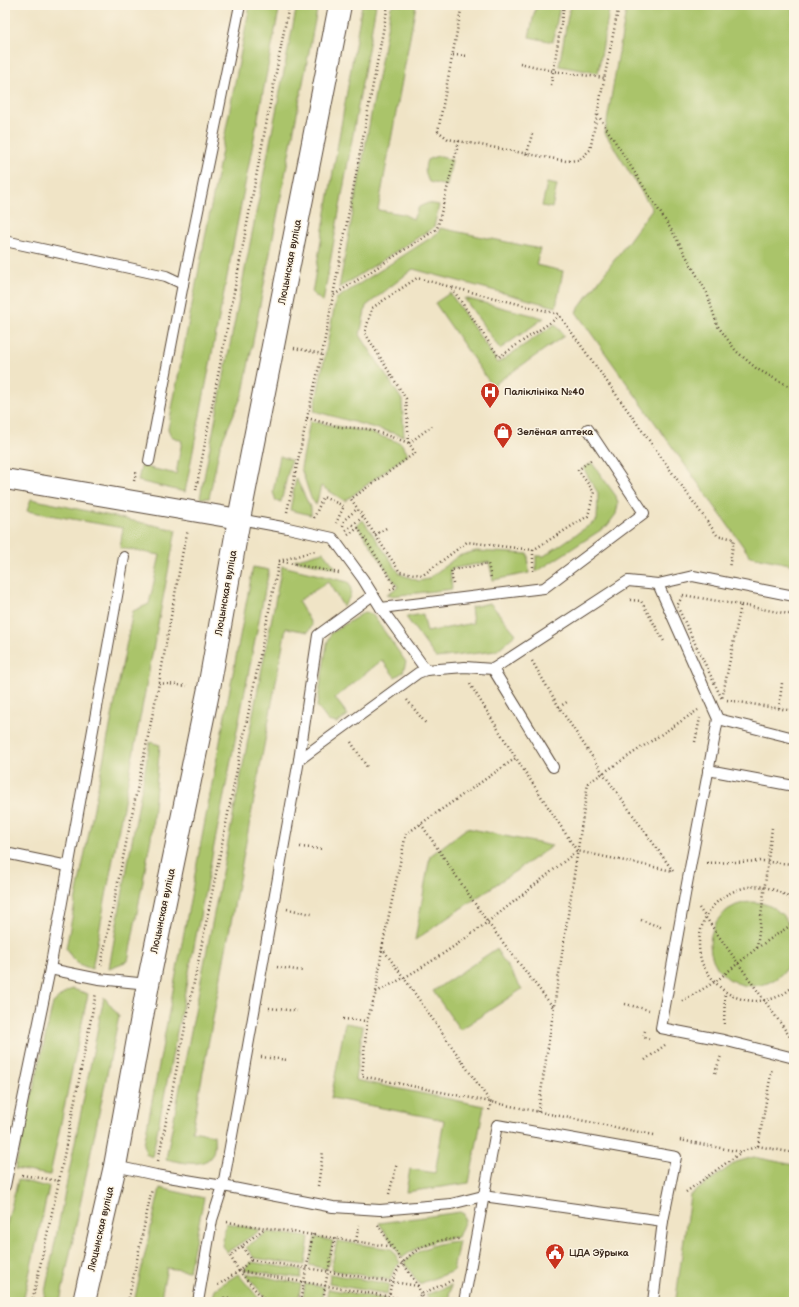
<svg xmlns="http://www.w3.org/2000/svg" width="799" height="1307" viewBox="0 0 799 1307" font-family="'Balsamiq Sans',sans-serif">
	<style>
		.green { fill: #aac46a; stroke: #727744 }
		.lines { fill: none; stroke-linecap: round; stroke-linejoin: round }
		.service-casing { stroke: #564637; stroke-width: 12 }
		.minor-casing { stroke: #564637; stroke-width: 22 }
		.secondary-casing { stroke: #564637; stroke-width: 24 }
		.path { stroke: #564637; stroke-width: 2.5; stroke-dasharray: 1 3; stroke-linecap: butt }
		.service { stroke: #fff; stroke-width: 10 }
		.minor { stroke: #fff; stroke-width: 20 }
		.secondary { stroke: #fff; stroke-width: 22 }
		.labels { text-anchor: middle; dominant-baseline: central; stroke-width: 3; stroke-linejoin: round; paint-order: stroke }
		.street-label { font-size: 10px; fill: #3b2a1e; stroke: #fcf5e5 }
		.poi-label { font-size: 10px; font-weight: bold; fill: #3b2a1e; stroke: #fcf5e5; text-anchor: start }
	</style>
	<rect width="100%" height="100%" fill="#fcf5e5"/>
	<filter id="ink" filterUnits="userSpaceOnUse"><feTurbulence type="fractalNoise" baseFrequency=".025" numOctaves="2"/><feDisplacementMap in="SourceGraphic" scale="8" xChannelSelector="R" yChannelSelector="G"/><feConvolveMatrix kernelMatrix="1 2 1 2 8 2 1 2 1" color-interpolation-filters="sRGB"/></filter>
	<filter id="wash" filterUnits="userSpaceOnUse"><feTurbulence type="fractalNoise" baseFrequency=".012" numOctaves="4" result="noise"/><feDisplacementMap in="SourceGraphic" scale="16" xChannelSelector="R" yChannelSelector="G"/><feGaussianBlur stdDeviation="0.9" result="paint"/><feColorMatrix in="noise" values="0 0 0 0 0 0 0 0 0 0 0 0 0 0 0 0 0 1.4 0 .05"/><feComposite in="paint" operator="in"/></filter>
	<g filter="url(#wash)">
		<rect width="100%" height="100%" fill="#f0e4c6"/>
		<g class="green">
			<path d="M250,5H280L185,492L138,481L141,466L176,474L182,441L171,436L168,429Z"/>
			<path d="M297,5H318L243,393L220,446L209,498H200Z"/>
			<path d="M362,5H376L323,302L312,293Z"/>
			<path d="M393,5H416L378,210L403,214L413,219L419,207L428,203L439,205L434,227L339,288L391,7Z"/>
			<path d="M536,5H560L553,42L529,37Z"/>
			<path d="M570,5H610L598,73L559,66Z"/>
			<path d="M627,5H794V565L750,556L576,312L652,209L605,133Z"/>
			<path d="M437,156L452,160L447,186L429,182C425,174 424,168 427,160Z"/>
			<path d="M547,183L557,185L552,208L542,206Z"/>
			<path d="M440,228L540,249L536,265L563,271L556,307L413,269L366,306L360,335L402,400L404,436L314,411L336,299L438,233Z"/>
			<path d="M450,293L498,363L555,324L564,336L492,386L435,303Z"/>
			<path d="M464,298L544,318L500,349Z"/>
			<path d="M310,421L368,432L401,443L408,454L345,501L321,486L316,505L311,498L301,468Z"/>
			<path d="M280,456L291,460L281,502L276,501L273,492Z"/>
			<path d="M592,463L616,496L618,504L616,514L607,526L536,572V556H544L597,520L598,493L583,468Z"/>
			<path d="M296,478L311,509V515L290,510Z"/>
			<path d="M31,499L176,530L92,969C76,964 74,962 66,948L133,611L149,604L160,555L120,548L123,528L27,511Z"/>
			<path d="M363,520L400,574L419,581L428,579L458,556L476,551L528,554L529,573L493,580L489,562L450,569L452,589L391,596L386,595L398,587L357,525Z"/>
			<path d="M323,552L336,568L294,560Z"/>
			<path d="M282,566L348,582C354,590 350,599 343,606L328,582L298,601L312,625L308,632L286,628L192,1131L214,1135C214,1139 215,1143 214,1148C212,1171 180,1162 166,1159Z"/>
			<path d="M253,567L269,570L152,1157L146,1154L144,1144Z"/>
			<path d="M490,603L516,634L496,651L436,658L406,617L423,614L427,632L473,623L471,607Z"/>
			<path d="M365,612L372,614L406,662L403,672L395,677L382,660L335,698L348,715L337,723L328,721L317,706L327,644L331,633Z"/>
			<path d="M150,742L160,745L151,838L128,961L109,968Z"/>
			<path d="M467,828L552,846L415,940L430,856Z"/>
			<circle cx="752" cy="944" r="42"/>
			<path d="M496,949L522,989L460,1030L433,991Z"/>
			<path d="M73,989L88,994L50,1175L15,1169L53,1003L67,991Z"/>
			<path d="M104,997L119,1016L60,1302H43Z"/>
			<path d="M345,1023L363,1026L355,1080L484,1106L469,1183L406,1192L410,1169L435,1173L444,1120L331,1098Z"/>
			<path d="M754,1157L794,1165V1302H678L676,1298L690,1195L736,1162Z"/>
			<path d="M18,1180L49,1187L23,1302H5V1231Z"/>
			<path d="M160,1188L204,1198L189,1271L167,1268L160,1302H134Z"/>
			<path d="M460,1212L464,1214L465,1220L458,1237C437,1239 419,1245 402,1258L379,1223Z"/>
			<path d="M226,1223L261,1230L227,1252L222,1246Z"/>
			<path d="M268,1232L309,1237L305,1265L254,1258L246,1247Z"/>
			<path d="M315,1237L333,1241L327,1269L309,1265Z"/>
			<path d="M337,1241L392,1249L400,1263L394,1269L390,1280L331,1270Z"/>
			<path d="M459,1241L453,1271L419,1284L404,1262C419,1248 439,1242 459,1241Z"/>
			<path d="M251,1262L302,1270L301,1278L244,1270Z"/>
			<path d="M245,1273L301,1284L298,1302H269Z"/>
			<path d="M238,1274L262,1302L223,1296L221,1302H212L215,1289Z"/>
			<path d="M330,1274L389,1284L387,1294L329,1284Z"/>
			<path d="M305,1284L324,1287L321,1302H302Z"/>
			<path d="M451,1285L448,1302H431L426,1295Z"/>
			<path d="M328,1289L386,1299L387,1302H326Z"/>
		</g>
	</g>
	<g filter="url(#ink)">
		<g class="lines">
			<g class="service-casing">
				<g id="service">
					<path d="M5,241L166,276L183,284L240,5"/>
					<path d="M149,461L183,284"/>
					<path d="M239,519L288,528L333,538L363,579L381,608L426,670"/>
					<path d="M658,584L718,719L686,889L661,1028L723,1040L794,1058"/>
					<path d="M381,608L544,588L644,513L588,429"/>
					<path d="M493,669L553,767"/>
					<path d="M718,719L794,738"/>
					<path d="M299,760L318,635L373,595"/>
					<path d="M708,770L794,786"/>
					<path d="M5,853L68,866"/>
					<path d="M50,969L99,979L148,984"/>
					<path d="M115,1166L156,1175L223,1186L333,1207L380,1210L451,1204L483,1196L663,1221"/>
					<path d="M5,1186L50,969L124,557"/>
					<path d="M198,1302L212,1220L223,1186L299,760L418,673L426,670L465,667L493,669L628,581L658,584L693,576L794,596"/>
					<path d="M464,1302L497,1125L676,1157L663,1221L653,1302"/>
				</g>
			</g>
			<g class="minor-casing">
				<path id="minor" d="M5,479L239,519"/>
			</g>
			<g class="secondary-casing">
				<path id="secondary" d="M84,1302L115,1166L148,984L209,688L239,519L340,5"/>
			</g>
			<g class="path">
				<path d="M462,5L438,131L448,139L566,161L579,160L590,150L619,5"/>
				<path d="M453,55L468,56"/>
				<path d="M520,63L553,71L605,78"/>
				<path d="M551,85L564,5"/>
				<path d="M598,115L672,231L707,293L717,325L736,351L757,369L794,389"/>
				<path d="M527,154L532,134"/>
				<path d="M451,287L417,278L372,308L365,333L406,399L409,443L415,453L351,499L400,572L423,575L467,542L533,550L588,516L594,492L578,470L591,460"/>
				<path d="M334,295L437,229L459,141"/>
				<path d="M560,316L499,357L451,287L558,314L560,316L717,535L734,539L729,568"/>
				<path d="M294,348L322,354"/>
				<path d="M307,418L340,427L368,429L409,443"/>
				<path d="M409,443L432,426"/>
				<path d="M134,481L137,470"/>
				<path d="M196,490L289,5"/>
				<path d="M287,512L307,418L322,354L388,5"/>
				<path d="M314,518L323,497L344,506L336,523"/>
				<path d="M343,526L344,520L357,509"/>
				<path d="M346,530L363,517"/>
				<path d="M348,535L358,528L396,587L390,590"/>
				<path d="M375,535L388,527"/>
				<path d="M533,550V574"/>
				<path d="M279,561L339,573"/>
				<path d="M279,561L315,551"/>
				<path d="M453,584L451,570L488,564L491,578"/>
				<path d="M683,595L741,605L722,699L677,606Z"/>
				<path d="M630,600L641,601L665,643"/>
				<path d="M741,605L794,615"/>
				<path d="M532,661L559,707L603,773L673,871"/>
				<path d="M159,683L187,686"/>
				<path d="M470,684L516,758"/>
				<path d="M407,700L427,725"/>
				<path d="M727,700L794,711"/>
				<path d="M559,707L567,702"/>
				<path d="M779,708L782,683"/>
				<path d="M351,742L367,767"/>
				<path d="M695,742L700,718"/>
				<path d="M421,824L488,923L553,1007"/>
				<path d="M300,847L323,849"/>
				<path d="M707,863L763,861L768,862L794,864"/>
				<path d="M794,901C776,888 759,882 737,890C714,898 700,919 699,943C699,951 700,960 704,967C709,975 718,987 726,992C741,1002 762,1004 779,996C784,994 789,990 794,986"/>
				<path d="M699,908L793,1041"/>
				<path d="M287,909L312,914"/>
				<path d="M641,920L663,928"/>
				<path d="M382,948L404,978L491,1103L489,1111"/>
				<path d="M757,948L772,828"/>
				<path d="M101,965L159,683L183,550L188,530"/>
				<path d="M277,967L303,971"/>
				<path d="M376,992C450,957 513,902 577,851"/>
				<path d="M682,1001L715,982L757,948L794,923"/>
				<path d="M625,1004L649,1010"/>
				<path d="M269,1008L297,1011"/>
				<path d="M343,1019L367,1021"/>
				<path d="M724,1024L725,992"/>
				<path d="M645,1031L643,1037L649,1039"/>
				<path d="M261,1057L288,1060"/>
				<path d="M645,1060L665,1045"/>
				<path d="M715,1073L721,1056"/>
				<path d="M538,1112L588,783L698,710"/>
				<path d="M654,1135L362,1076L367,1021L376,992L382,948L406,834L516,758L577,851L673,871"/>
				<path d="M680,1140L741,1152L758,1146L794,1153"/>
				<path d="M758,1146L772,1068"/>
				<path d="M158,1161L279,561"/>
				<path d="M22,1175L59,1181"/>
				<path d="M318,1186L323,1151"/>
				<path d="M686,1192L740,1153"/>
				<path d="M389,1194L397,1163"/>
				<path d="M227,1222L393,1247"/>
				<path d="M378,1225L418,1286L421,1294L427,1302"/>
				<path d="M356,1241L359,1225"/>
				<path d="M242,1246L230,1256L239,1271L415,1301"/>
				<path d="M251,1260L306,1268L418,1286"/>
				<path d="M239,1271L266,1302"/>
				<path d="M218,1285L239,1271L251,1260L242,1246L265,1228"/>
				<path d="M32,1302L59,1181L96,993"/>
				<path d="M128,1302L152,1189"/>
				<path d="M223,1302L224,1298L245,1302"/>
				<path d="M300,1302L313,1234"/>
				<path d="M323,1302L325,1286L335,1238"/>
				<path d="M389,1302C389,1263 422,1237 460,1239"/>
				<path d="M414,1302L421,1294L453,1280"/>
			</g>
			<use href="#service" class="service"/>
			<use href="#minor" class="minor"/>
			<use href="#secondary" class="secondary"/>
		</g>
	</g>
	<defs>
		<g id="hospital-pin" transform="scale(1)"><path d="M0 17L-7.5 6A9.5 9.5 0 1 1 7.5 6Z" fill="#c8321e" stroke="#fcf5e5"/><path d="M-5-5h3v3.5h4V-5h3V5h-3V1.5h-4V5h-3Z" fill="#fff"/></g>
		<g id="shop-pin" transform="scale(1)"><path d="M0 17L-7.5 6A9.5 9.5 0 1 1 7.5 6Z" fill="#c8321e" stroke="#fcf5e5"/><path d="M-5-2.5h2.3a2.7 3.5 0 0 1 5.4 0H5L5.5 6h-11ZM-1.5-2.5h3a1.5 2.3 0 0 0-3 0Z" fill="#fff"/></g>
		<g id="civic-pin" transform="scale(1)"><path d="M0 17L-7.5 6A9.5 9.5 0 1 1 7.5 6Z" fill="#c8321e" stroke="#fcf5e5"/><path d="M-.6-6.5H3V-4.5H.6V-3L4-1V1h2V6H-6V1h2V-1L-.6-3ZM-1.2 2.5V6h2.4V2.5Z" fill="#fff"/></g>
	</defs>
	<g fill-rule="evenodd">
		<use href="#hospital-pin" x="490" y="392"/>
		<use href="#shop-pin" x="503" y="432"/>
		<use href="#civic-pin" x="555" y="1253"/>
	</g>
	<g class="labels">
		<g class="street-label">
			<text transform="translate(290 262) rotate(-79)">Люцынская вуліца</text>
			<text transform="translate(226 593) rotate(-80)">Люцынская вуліца</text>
			<text transform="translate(163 911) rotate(-78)">Люцынская вуліца</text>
			<text transform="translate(101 1229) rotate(-77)">Люцынская вуліца</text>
		</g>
		<g class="poi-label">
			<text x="504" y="392">Паліклініка №40</text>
			<text x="517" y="432">Зелёная аптека</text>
			<text x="569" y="1253">ЦДА Эўрыка</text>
		</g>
	</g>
	<rect width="799" height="1307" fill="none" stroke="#fcf5e5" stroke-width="20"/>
</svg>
